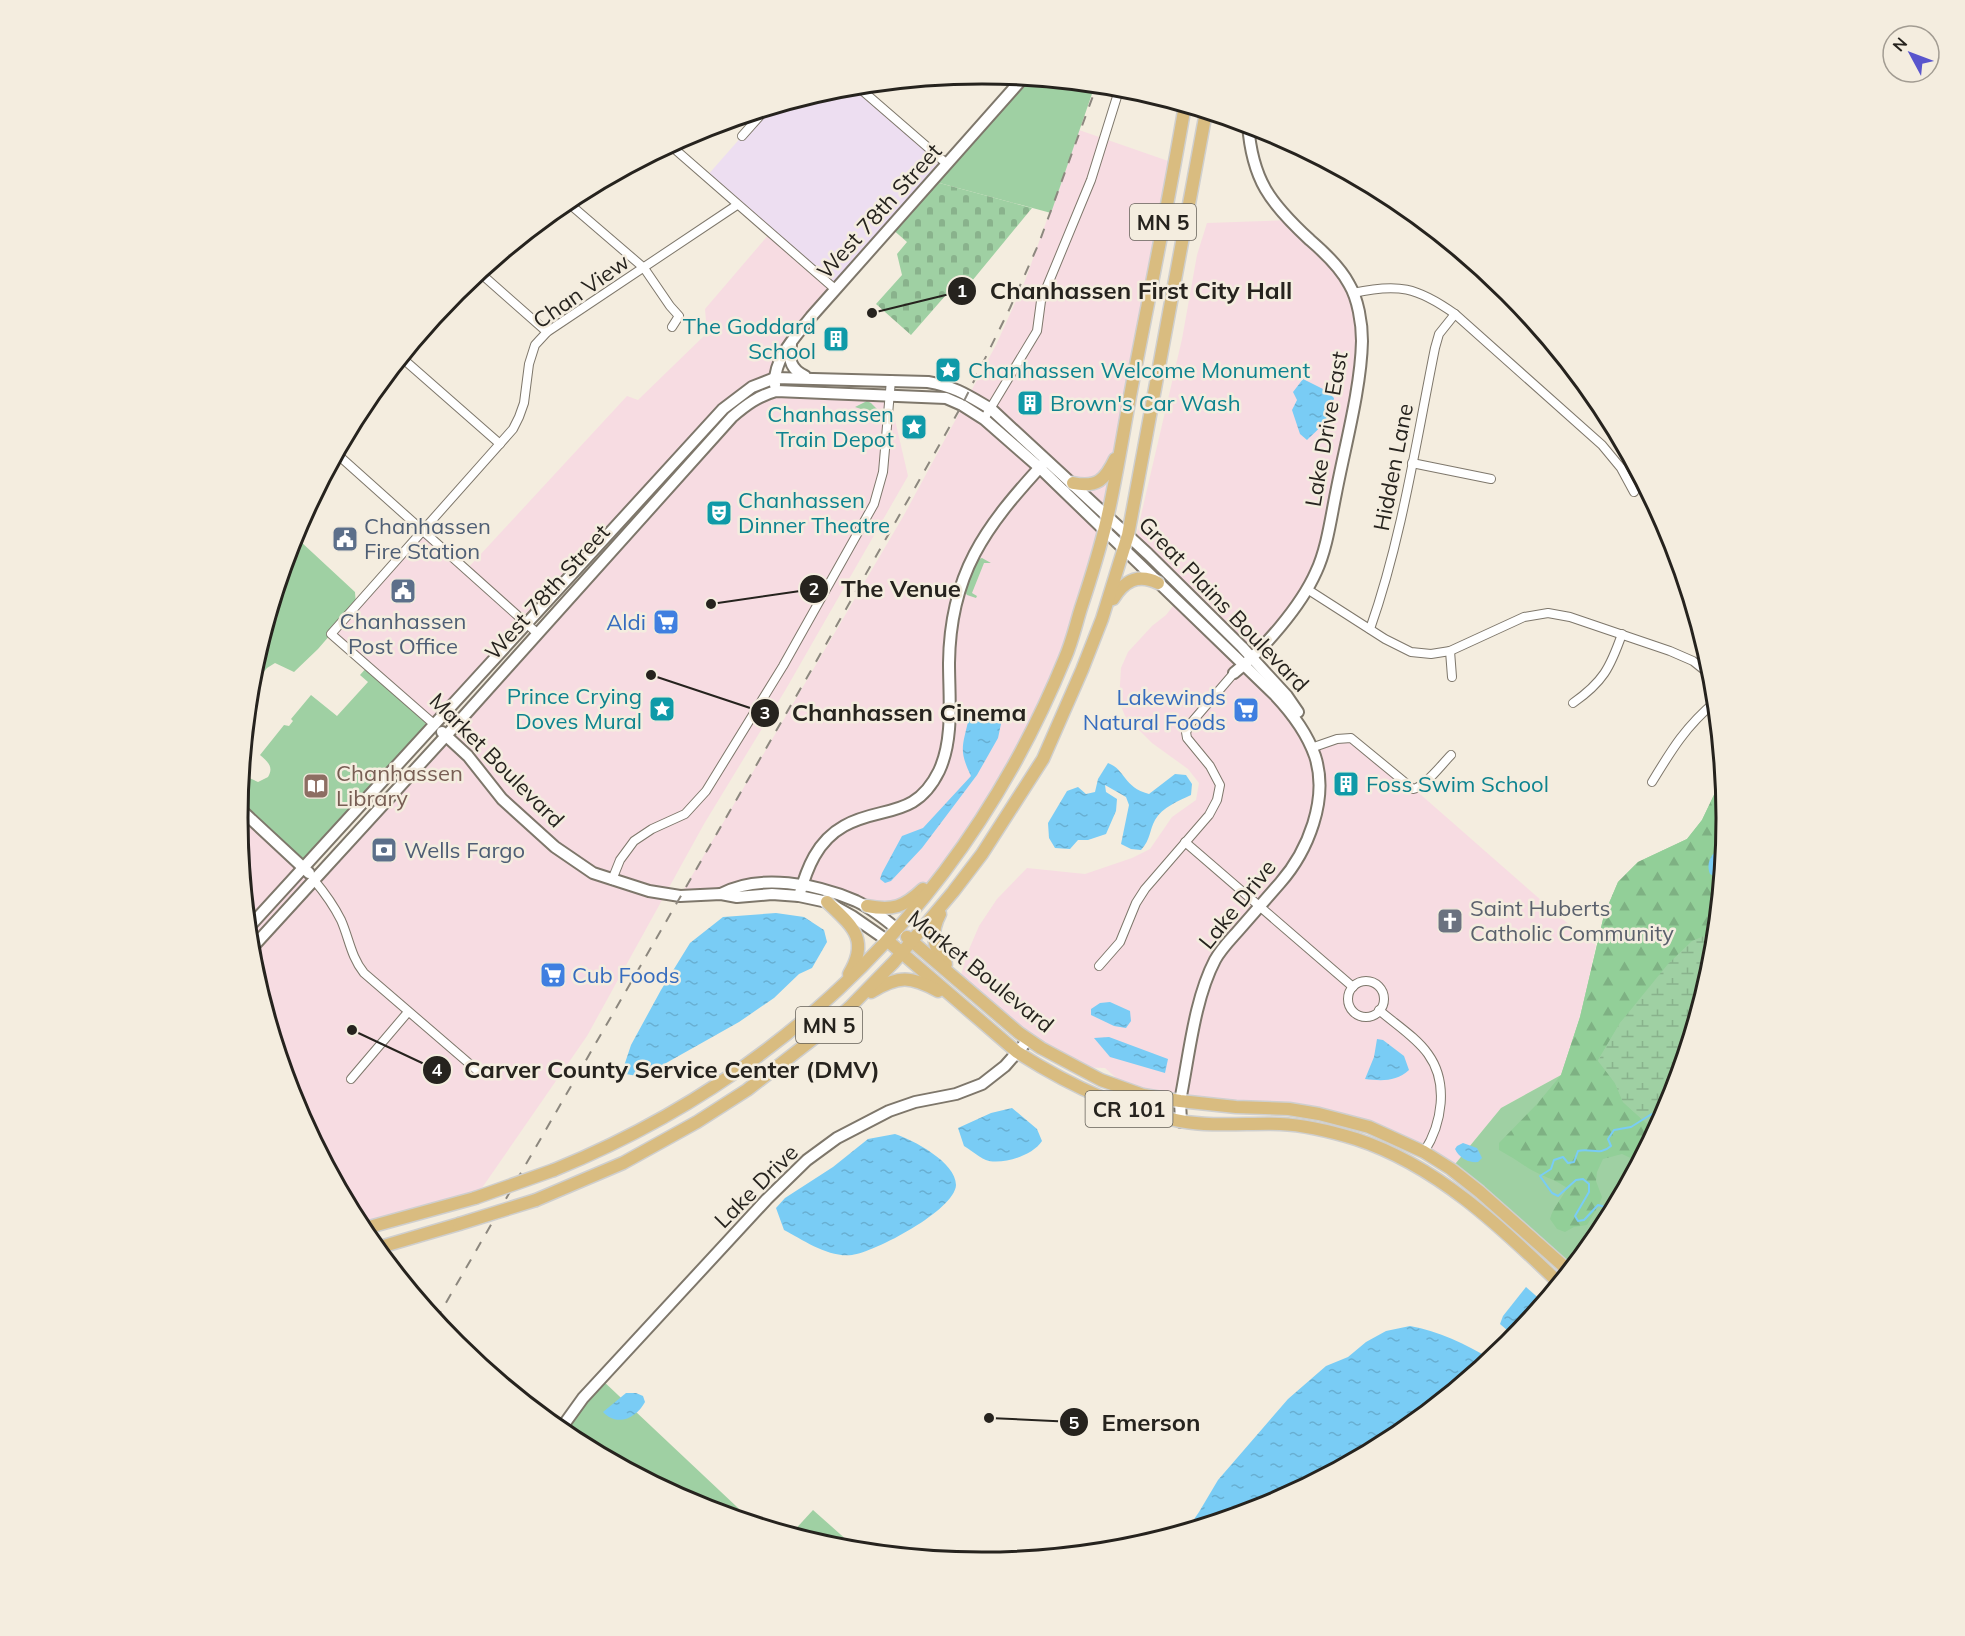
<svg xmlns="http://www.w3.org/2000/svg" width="1965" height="1636" viewBox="0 0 1965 1636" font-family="Mulish,sans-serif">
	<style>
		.commercial { fill: #f7dce2 }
		.education { fill: #eddef1 }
		.green { fill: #9fd0a3 }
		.forest { fill: url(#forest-firs) }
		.wetland { fill: url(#wetland-marsh) }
		.cemetery { fill: url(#cemetery-stones) }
		.water { fill: url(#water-ripples) }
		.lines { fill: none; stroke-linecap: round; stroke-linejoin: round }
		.stream { stroke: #79ccf5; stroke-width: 2 }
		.street-casing { stroke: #7e776b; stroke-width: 10 }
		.secondary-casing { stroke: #7e776b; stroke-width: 14 }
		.primary-casing { stroke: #cfcfce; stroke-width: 15 }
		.street { stroke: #fff; stroke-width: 8 }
		.secondary { stroke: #fff; stroke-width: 10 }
		.primary { stroke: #d9bc80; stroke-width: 12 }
		.rail { stroke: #8c877e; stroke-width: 2; stroke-dasharray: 10 10; stroke-linecap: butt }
		.primary-bridge-casing { stroke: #cfcfce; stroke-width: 15; stroke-linecap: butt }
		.primary-bridge { stroke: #d9bc80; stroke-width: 12 }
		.labels { text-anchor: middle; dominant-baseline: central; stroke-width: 5; stroke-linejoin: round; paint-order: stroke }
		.shield { fill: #f4eddf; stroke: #646058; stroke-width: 1.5 }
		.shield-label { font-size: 21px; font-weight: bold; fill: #26231e }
		.street-label { font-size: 22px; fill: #26231e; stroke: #f4eddf }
		.culture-label { font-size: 22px; fill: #0d838f; stroke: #f4eddf; text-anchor: start }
		.service-label { font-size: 22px; fill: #4e5e75; stroke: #f4eddf; text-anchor: start }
		.shop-label { font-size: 22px; fill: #366cbe; stroke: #f4eddf; text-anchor: end }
		.education-label { font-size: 22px; fill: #785e54; stroke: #f4eddf; text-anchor: start }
		.worship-label { font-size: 22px; fill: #5b616d; stroke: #f4eddf; text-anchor: start }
		.rim { fill: none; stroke: #26231e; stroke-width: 3 }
		.leader { fill: none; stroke: #26231e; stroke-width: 2 }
		.callout-dot { fill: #26231e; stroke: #f4eddf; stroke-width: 2 }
		.mark-label { font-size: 18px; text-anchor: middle; font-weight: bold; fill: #fff }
		.callout-label { font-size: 24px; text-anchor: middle; font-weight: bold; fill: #26231e; stroke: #f4eddf; stroke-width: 5; stroke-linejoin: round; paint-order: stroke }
	</style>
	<defs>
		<pattern id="forest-firs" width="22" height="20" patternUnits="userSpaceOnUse" patternTransform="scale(1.5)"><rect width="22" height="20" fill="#92cf98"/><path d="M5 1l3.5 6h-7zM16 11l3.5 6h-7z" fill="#7eb183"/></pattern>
		<pattern id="wetland-marsh" width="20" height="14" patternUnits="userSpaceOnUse" patternTransform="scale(1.5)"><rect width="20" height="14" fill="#9fd0a3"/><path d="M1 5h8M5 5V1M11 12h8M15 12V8" fill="none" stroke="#89b28c"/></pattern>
		<pattern id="cemetery-stones" width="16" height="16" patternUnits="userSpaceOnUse" patternTransform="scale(1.5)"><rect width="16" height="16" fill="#9fd0a3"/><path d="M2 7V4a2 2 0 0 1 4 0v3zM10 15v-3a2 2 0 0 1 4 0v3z" fill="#89b28c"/></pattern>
		<pattern id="water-ripples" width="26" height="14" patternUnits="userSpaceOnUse" patternTransform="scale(1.5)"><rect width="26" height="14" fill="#79ccf5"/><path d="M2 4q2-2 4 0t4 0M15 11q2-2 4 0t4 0" fill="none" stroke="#68afd2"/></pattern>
	</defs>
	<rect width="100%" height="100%" fill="#f4eddf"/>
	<g class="commercial">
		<path d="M1079,130L1174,163L1104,530L1052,686L961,847L916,895L867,906L780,883L680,896L904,515L996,345L1025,281Z"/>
		<path d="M1290,220L1350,285L1361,336L1330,518L1303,596L1251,657L1135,541L1182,339L1197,255L1207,223Z"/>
		<path d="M770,233L835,289L780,359L776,373L743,393L435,725L331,634L423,530L467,569L627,396L638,400L707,333L705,309Z"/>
		<path d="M776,391L889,394L908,476L786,689L704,824L587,1036L475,1198L362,1229L295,1103L252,963L238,818L239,808L314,879L749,403Z"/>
		<path d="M1177,601L1284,704L1311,748L1337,739L1354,741L1412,787L1566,922L1596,945L1583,1007L1561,1075L1501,1108L1451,1169L1363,1125L1131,1091L1105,1068L1074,1067L959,982L967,954L979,926L997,899L1027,868L1085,874L1132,858L1150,849L1172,817L1196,800L1199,783L1188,769L1152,743L1125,716L1119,701L1121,668L1128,652L1152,626L1166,615Z"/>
	</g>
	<path class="education" d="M856,86L947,164L835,289L706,177L765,110L838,88Z"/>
	<g class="green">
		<path d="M1022,77L1095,85L1051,213L932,181Z"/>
		<path d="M867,401L871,403L878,410V423L869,414H865L861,409L855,407Z"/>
		<path d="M300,541L355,592L356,605L318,649L294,672L275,663L267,668L251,687L252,672L290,550Z"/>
		<path d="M982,558L991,563H984L972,593L977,596L976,598L967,595L965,592L978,559Z"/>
		<path d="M368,666L435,725L304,868L239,808L242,780L245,776L258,782L268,777C274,767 268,762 260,755L284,725L289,726L293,721L291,719L311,695L337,716L368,682L360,675Z"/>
		<path d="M1723,776L1727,818L1713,964L1670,1103L1601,1232L1569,1271L1451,1169L1501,1108L1561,1075L1580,1017L1604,915L1618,882L1638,862L1687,839L1702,820Z"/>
		<path d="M601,1379L754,1523L697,1506L569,1437L560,1430Z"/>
		<path d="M813,1510L858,1550L837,1548L791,1534Z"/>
	</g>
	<path class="forest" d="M1723,776L1727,818L1716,931L1692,942L1620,1023L1598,1060L1615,1083L1623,1102L1655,1131L1639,1162L1622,1154L1603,1159L1597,1172L1596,1181L1602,1197L1599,1205L1587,1225L1574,1227L1565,1232L1557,1229L1550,1219C1553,1207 1561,1200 1567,1188C1555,1179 1541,1176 1528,1168C1519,1162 1510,1156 1499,1150V1143L1537,1104L1561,1075L1580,1017L1604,915L1618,882L1638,862L1687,839L1702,820Z"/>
	<path class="wetland" d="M1716,931L1713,964L1670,1103L1655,1131L1623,1102L1615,1083L1598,1061L1620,1023L1668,964L1692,941Z"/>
	<path class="cemetery" d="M932,181L1032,208L967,287L959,280L911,335L876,304L902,275L897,254L907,242L891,228Z"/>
	<g class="water">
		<path d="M1303,379L1327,391L1334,398C1329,420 1323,425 1307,440L1300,434L1292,410L1297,400L1293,392Z"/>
		<path d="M981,711L994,715L1001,724L998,738L977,775L922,848L891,881L885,883L880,879L882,873L902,836L923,828L971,776C958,749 963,746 969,717Z"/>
		<path d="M1108,763C1126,770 1123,787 1149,794L1175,774L1186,775L1192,784L1191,795C1179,801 1162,807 1155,820C1149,831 1151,839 1141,850L1131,849L1121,844L1129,805L1126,797L1105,785L1106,792L1117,799L1116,811L1106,834L1088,840H1078L1070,849L1055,848L1049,838L1048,823L1067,791L1078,787L1086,794L1095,792L1098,779Z"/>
		<path d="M1724,847L1721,877L1717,878L1710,874C1705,862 1713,850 1724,847Z"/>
		<path d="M776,913L804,917L824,930L827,942L812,968L799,974L774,998L739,1022L659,1067L637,1076L626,1074L624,1066L631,1045L661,990L690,943L723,917Z"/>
		<path d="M1110,1002L1130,1011L1131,1021L1126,1028L1114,1026L1091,1015V1009L1100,1003Z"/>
		<path d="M1109,1037L1168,1059L1165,1073L1110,1057L1094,1038Z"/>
		<path d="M1377,1039L1383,1040L1404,1056L1409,1070C1396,1082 1381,1081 1365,1079L1374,1057Z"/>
		<path d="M1012,1108L1037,1129L1042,1141C1033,1155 1006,1164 989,1161C981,1159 971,1150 964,1146L958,1128L991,1113Z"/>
		<path d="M895,1134C913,1140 956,1162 956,1185C955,1210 875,1252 852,1255C829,1258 803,1240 784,1230L776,1208L785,1198L833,1167L868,1139Z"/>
		<path d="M1463,1143L1477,1148L1482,1158L1478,1162C1469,1163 1459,1158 1455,1149L1457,1146Z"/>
		<path d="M1526,1287L1543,1302L1515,1337L1500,1324L1503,1316Z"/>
		<path d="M1410,1326C1439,1331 1465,1344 1491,1359L1396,1437L1267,1506L1186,1531L1199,1512L1218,1480L1288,1399L1326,1366L1348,1357L1366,1342L1386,1331Z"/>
		<path d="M626,1393H636L643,1396L645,1402C637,1417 618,1428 603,1412Z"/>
	</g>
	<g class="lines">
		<path class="stream" d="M1605,1226L1606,1213L1605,1207L1598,1205L1584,1220L1578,1221L1575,1216L1589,1192V1184L1583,1179L1576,1180L1558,1196L1552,1193L1540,1176L1551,1169L1554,1160L1563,1157L1568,1163L1574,1162L1578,1151C1592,1148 1600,1156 1611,1146L1608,1139L1614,1130L1631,1127L1650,1115L1667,1109"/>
		<g class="street-casing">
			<g id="street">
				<path d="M857,86L947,164"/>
				<path d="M742,136L765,110"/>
				<path d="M670,145L835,289"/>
				<path d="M566,201L644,268L670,306L679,316L672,327"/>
				<path d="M479,272L547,332"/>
				<path d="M1353,293C1398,283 1417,287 1455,314L1602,445L1621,468L1634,492"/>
				<path d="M402,358L500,444"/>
				<path d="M984,419L1037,331L1041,301L1091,180L1120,87"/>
				<path d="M337,454L537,633"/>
				<path d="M1412,463L1491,479"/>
				<path d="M1307,589L1385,639L1411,652L1431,654L1450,651L1524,617L1548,613L1570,617L1670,651L1693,661L1713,677"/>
				<path d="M1370,629C1402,538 1416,442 1435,348L1439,334L1455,314"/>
				<path d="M1450,651L1452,677"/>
				<path d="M1573,703C1603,682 1610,668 1622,634"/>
				<path d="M435,725L331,634L513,429L519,417L524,403L529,364L535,345L547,332L737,205"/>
				<path d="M1311,748L1337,739L1351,738L1413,789C1425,787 1441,765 1451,755"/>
				<path d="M1652,782C1672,749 1686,726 1716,701"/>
				<path d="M1185,842L1353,987"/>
				<path d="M314,880C324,892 334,906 341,920C349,938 351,957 364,973L479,1072"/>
				<path d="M612,880L620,860L634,841L652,829L685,814L706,791L783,666L874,504L883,472L891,380"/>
				<path d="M1099,966L1120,942L1136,903L1145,889L1209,815L1217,800L1220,785L1210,766L1187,738L1186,732L1191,723L1234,673"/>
				<circle cx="1366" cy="999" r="18"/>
				<path d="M1379,1010C1395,1024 1416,1037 1428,1054C1449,1083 1442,1124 1424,1152"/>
				<path d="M351,1079L408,1012"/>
			</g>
		</g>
		<g class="secondary-casing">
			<g id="secondary">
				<path d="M791,345C788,359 791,370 805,376"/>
				<path d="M775,385C773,359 796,336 811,317L1023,78"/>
				<path d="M1234,673C1263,650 1301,606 1316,572C1327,549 1331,517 1336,493C1345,446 1361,388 1362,341C1362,323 1358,299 1349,284C1340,267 1324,252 1310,240C1270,203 1252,180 1248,124"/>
				<path d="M442,732L468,756L502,799L555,847L593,873L649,891L680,896L721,894L737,897L772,894L799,896L827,902L852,916L888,941"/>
				<path d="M239,808L309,873"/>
				<path d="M721,894C759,873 817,884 856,901C871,908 885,919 898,930"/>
				<path d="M799,896C807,868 817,841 844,826C881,805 915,820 939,771C954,739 949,698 949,663C950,574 985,527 1043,464"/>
				<path d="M249,927L723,409L752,387L775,378L928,382C956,387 967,395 991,409L1148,554L1242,647L1287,696L1298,712"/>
				<path d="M251,949L454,727L732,417C746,405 758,396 776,391L946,398L962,405L984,419L1040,468L1275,695C1292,713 1307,733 1315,756C1329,799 1308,851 1280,883C1266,899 1252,915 1238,931C1230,940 1221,949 1215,960C1194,1000 1189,1057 1180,1101L1181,1122"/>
				<path d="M560,1430L583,1398L767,1199L807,1160L837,1138L889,1111L915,1102L956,1094L982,1084L1005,1066L1028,1040"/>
			</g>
		</g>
		<g class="primary-casing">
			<g id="primary">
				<path d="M1073,483C1097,488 1105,480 1115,459"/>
				<path d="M1113,599C1124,581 1138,573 1158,583"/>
				<path d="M827,902C852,926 870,939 849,974"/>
				<path d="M867,906C893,911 904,907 923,889"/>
				<path d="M940,914C930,933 933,947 946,964"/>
				<path d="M907,937L1019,1033L1041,1048L1101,1080L1143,1095L1180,1101L1236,1107L1289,1109L1319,1114L1369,1127L1424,1152L1451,1169L1480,1192L1569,1271"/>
				<path d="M888,941L1017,1052C1067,1084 1122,1111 1180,1121C1213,1127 1247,1123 1280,1124C1305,1125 1333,1132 1356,1139C1436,1165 1500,1226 1559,1283"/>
				<path d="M871,992C899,975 911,976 938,991"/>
				<path d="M554,1170C791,1073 968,895 1065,658C1072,642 1076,624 1081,608C1091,578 1100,549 1107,519C1118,470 1125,420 1135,370C1152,282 1170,194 1185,105"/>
				<path d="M536,1200L623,1163L697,1122L747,1090L822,1032L851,1006L894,962L953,892L982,854L1043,759L1082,670L1102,619L1128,535L1206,112"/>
				<path d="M362,1229L475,1198"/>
				<path d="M377,1248L459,1224"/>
			</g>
		</g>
		<use href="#street" class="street"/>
		<use href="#secondary" class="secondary"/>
		<use href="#primary" class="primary"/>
		<path class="rail" d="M436,1320L813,667L962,405L1010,308L1039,243L1097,85"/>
		<g class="primary-bridge-casing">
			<g id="primary-bridge">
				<path d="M475,1198L554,1170"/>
				<path d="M459,1224L536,1200"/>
			</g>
		</g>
		<use href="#primary-bridge" class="primary-bridge"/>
	</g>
	<defs>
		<g id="building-square" transform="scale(1.35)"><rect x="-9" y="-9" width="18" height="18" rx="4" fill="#0f9aa8" stroke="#f4eddf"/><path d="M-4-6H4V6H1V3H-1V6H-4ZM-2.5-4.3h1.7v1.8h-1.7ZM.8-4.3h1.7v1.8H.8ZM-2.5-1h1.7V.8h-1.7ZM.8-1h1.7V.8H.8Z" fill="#fff"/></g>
		<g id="sight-square" transform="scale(1.35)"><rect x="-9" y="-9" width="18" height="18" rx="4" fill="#0f9aa8" stroke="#f4eddf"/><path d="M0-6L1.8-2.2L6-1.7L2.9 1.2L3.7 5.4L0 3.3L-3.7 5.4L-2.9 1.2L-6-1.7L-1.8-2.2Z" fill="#fff"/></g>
		<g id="theatre-square" transform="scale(1.35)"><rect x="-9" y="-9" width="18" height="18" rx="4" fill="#0f9aa8" stroke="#f4eddf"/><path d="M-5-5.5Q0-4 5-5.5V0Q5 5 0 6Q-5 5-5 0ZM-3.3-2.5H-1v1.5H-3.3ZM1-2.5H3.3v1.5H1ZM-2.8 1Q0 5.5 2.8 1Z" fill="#fff"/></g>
		<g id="civic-square" transform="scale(1.35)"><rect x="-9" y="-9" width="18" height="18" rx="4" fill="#5c6f8a" stroke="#f4eddf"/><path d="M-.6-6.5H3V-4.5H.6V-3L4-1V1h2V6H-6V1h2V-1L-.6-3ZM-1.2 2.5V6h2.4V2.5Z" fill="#fff"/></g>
		<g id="supermarket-square" transform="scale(1.35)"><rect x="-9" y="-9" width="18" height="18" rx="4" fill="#3f7fe0" stroke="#f4eddf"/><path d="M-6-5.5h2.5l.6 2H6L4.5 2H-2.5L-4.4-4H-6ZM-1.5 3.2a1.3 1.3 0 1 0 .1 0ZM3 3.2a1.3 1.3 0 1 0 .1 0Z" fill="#fff"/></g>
		<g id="library-square" transform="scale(1.35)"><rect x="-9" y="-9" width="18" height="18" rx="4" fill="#8d6e63" stroke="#f4eddf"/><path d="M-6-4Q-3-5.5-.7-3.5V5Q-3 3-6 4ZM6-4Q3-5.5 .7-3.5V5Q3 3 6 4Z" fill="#fff"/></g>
		<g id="bank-square" transform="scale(1.35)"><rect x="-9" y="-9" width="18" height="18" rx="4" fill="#5c6f8a" stroke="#f4eddf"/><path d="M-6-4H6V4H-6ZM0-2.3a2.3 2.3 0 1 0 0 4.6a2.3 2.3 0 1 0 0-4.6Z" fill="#fff"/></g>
		<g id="church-square" transform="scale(1.35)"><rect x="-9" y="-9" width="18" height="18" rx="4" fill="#6b7280" stroke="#f4eddf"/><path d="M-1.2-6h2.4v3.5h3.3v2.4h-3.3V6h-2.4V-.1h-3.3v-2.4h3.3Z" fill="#fff"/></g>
	</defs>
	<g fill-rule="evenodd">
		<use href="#building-square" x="836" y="339"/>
		<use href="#sight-square" x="948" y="370"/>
		<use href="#building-square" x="1030" y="403"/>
		<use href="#sight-square" x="914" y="427"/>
		<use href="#theatre-square" x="719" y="513"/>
		<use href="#civic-square" x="345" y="539"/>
		<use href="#civic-square" x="403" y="591"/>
		<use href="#supermarket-square" x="666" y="622"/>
		<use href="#sight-square" x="662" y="709"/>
		<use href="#supermarket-square" x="1246" y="710"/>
		<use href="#building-square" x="1346" y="784"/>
		<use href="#library-square" x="316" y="786"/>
		<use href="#bank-square" x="384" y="850"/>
		<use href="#church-square" x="1450" y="921"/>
		<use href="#supermarket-square" x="553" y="975"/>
	</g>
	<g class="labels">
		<g class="shield">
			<rect x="1130" y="204" width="66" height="36" rx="4.5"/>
			<rect x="796" y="1007" width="66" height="36" rx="4.5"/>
			<rect x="1085.5" y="1091" width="87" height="36" rx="4.5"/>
		</g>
		<g class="shield-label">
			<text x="1163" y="222">MN 5</text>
			<text x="829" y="1025">MN 5</text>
			<text x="1129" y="1109">CR 101</text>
		</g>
		<g class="street-label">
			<text transform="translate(879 211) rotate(-48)">West 78th Street</text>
			<text transform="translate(581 291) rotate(-35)">Chan View</text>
			<text transform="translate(1326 429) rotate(-80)">Lake Drive East</text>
			<text transform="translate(1393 467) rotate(-79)">Hidden Lane</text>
			<text transform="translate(547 592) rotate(-48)">West 78th Street</text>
			<text transform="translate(1224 604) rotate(46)">Great Plains Boulevard</text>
			<text transform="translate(497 760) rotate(45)">Market Boulevard</text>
			<text transform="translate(1237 904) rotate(-51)">Lake Drive</text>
			<text transform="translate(981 971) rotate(39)">Market Boulevard</text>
			<text transform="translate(756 1186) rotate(-45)">Lake Drive</text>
		</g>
		<g class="culture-label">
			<text x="816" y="326" text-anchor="end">The Goddard<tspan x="816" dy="25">School</tspan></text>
			<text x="968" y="370">Chanhassen Welcome Monument</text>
			<text x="1050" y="403">Brown's Car Wash</text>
			<text x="894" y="414" text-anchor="end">Chanhassen<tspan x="894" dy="25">Train Depot</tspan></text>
			<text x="738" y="500">Chanhassen<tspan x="738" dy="25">Dinner Theatre</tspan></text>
			<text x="642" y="696" text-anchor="end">Prince Crying<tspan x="642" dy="25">Doves Mural</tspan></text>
			<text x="1366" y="784">Foss Swim School</text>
		</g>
		<g class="service-label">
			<text x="364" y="526">Chanhassen<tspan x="364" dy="25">Fire Station</tspan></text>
			<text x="403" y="621" text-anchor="middle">Chanhassen<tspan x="403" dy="25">Post Office</tspan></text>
			<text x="404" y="850">Wells Fargo</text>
		</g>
		<g class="shop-label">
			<text x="646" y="622">Aldi</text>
			<text x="1226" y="697">Lakewinds<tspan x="1226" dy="25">Natural Foods</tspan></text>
			<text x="572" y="975" text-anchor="start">Cub Foods</text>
		</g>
		<g class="education-label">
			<text x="336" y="773">Chanhassen<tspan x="336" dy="25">Library</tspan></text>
		</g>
		<g class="worship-label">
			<text x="1470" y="908">Saint Huberts<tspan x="1470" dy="25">Catholic Community</tspan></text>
		</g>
	</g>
	<path d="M0 0H1965V1636H0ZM248 818a734 734 0 1 1 1468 0a734 734 0 1 1-1468 0Z" fill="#f4eddf" fill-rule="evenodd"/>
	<path class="rim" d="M248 818a734 734 0 1 1 1468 0a734 734 0 1 1-1468 0Z"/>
	<path class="leader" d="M872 313L962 291M711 604L814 589M651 675L765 713M352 1030L437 1070M989 1418L1074 1422"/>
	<g class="callout-dot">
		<circle cx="872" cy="313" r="6"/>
		<circle cx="711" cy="604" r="6"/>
		<circle cx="651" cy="675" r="6"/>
		<circle cx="352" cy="1030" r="6"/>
		<circle cx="989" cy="1418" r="6"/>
		<circle cx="962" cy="291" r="15"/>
		<circle cx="814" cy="589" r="15"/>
		<circle cx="765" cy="713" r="15"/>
		<circle cx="437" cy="1070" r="15"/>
		<circle cx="1074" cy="1422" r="15"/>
	</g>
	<g class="mark-label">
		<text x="962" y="297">1</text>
		<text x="814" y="595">2</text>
		<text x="765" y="719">3</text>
		<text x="437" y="1076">4</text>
		<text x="1074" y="1429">5</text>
	</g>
	<g class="callout-label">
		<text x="1141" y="299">Chanhassen First City Hall</text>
		<text x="901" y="597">The Venue</text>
		<text x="909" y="721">Chanhassen Cinema</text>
		<text x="672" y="1078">Carver County Service Center (DMV)</text>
		<text x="1151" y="1431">Emerson</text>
	</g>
	<g transform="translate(1911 54) rotate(311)"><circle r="28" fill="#f4eddf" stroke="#a29c92" stroke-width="1.5"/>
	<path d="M0-4.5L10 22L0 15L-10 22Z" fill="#5955cd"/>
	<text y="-9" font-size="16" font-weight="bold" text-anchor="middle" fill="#26231e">N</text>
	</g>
</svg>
